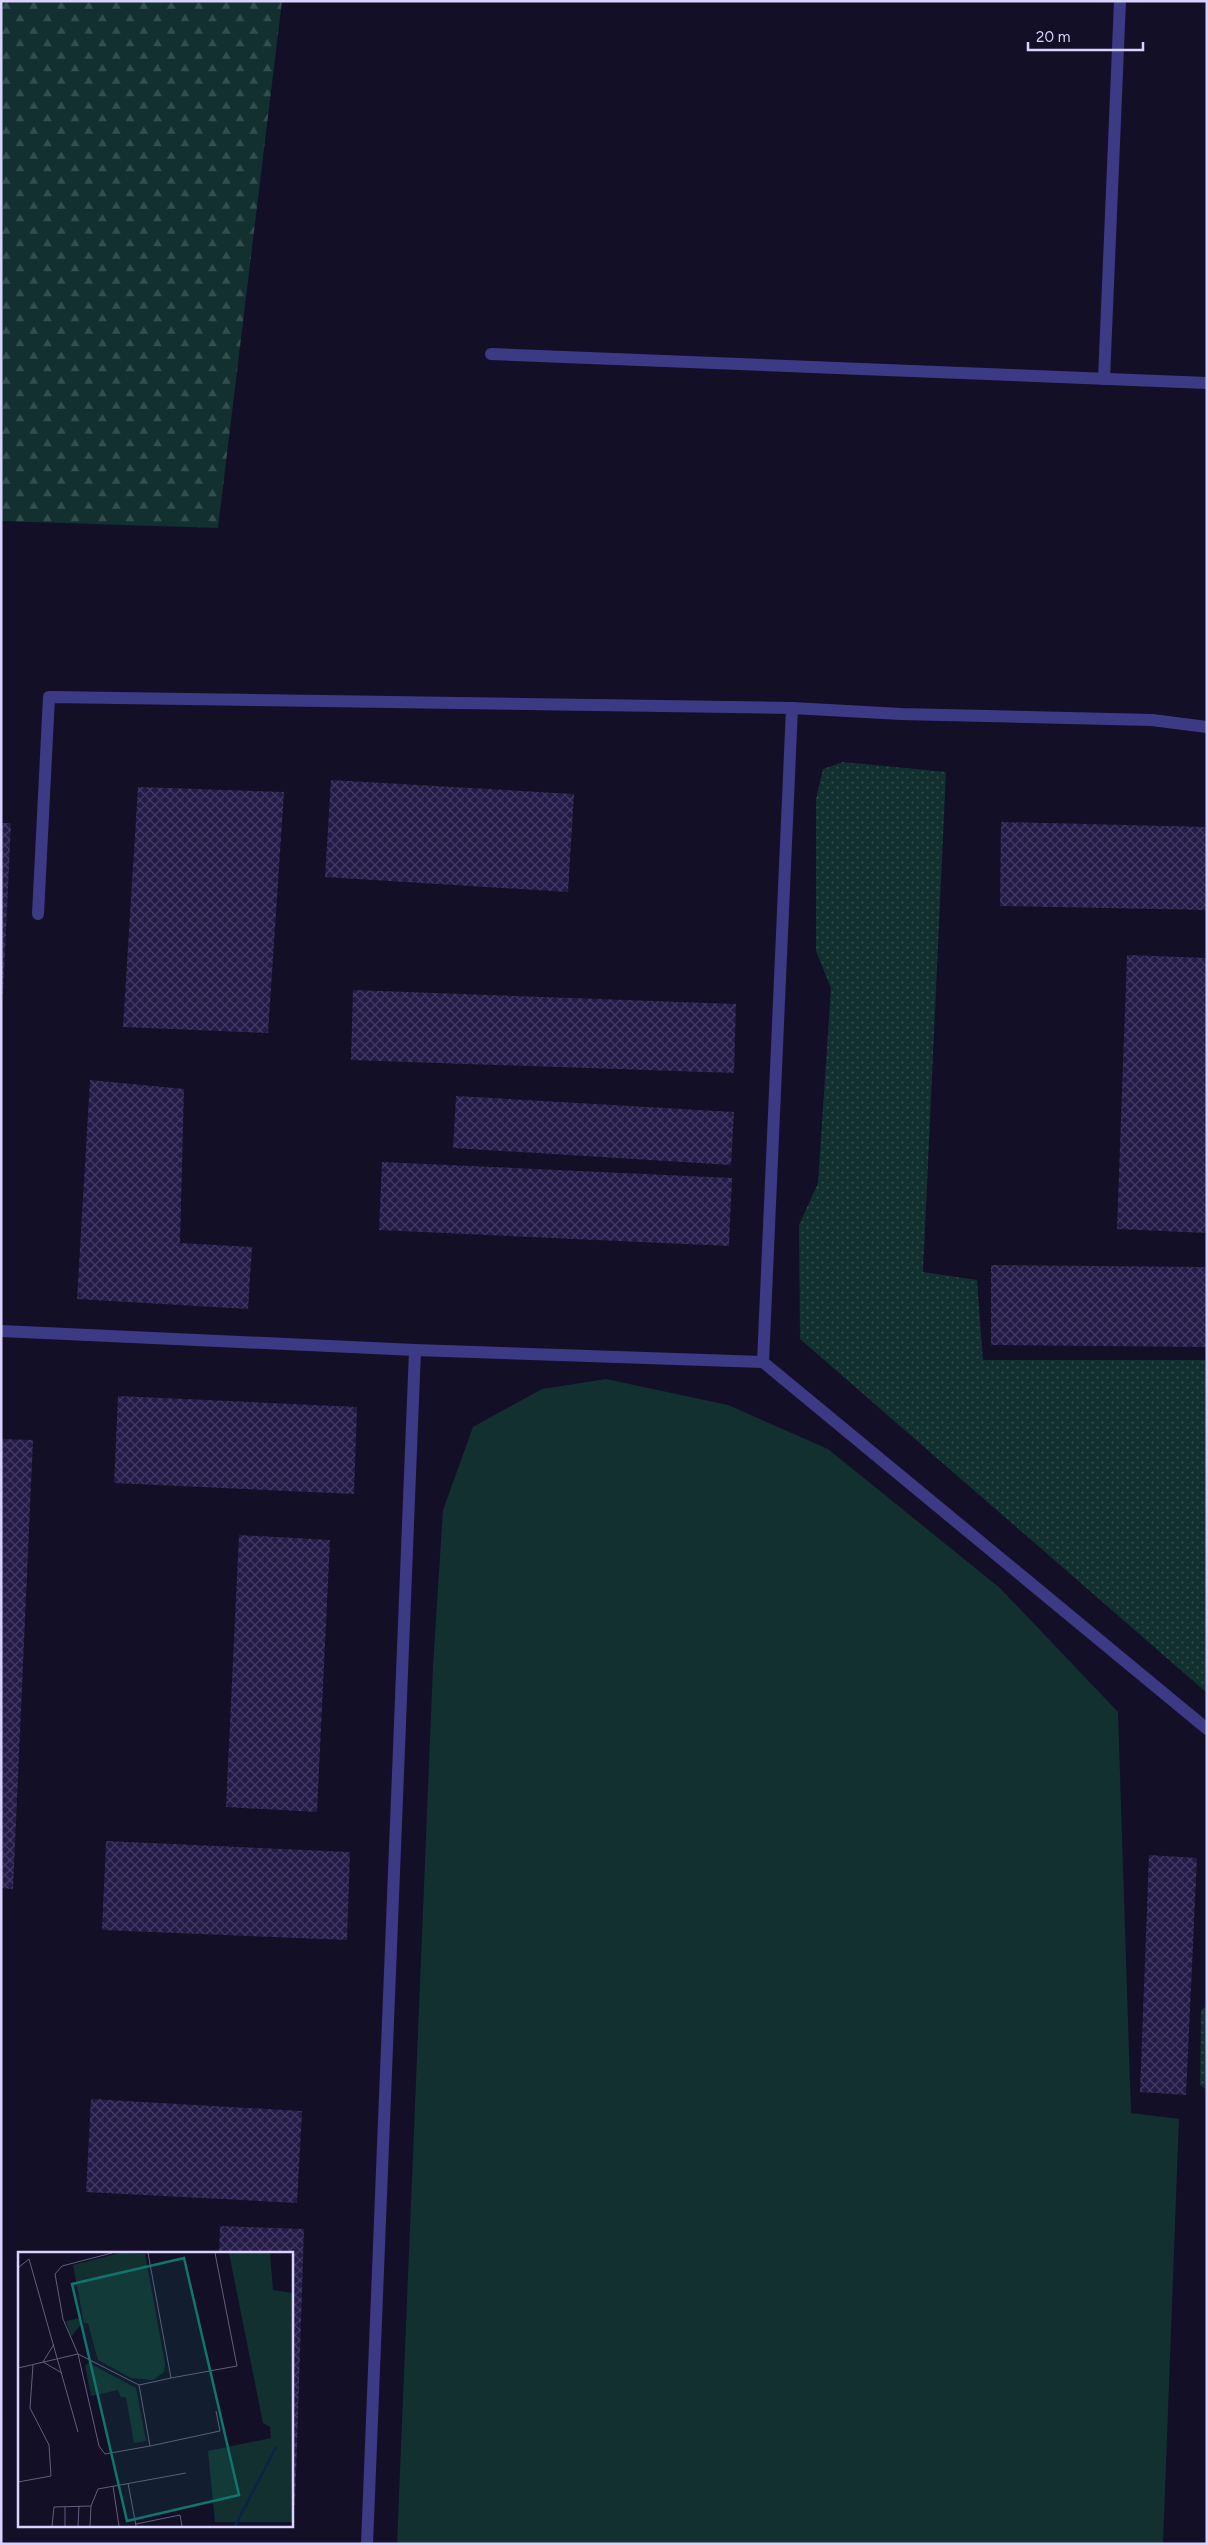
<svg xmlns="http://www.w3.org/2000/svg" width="1208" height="2545" viewBox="0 0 1208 2545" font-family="Figtree,sans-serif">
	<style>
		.grass { fill: url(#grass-dots) }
		.forest { fill: url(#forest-firs) }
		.pitch { fill: #12302f }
		.building { fill: url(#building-cross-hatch) }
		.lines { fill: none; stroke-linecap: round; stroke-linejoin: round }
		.service { stroke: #3d3a85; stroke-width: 12 }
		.inset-river { fill: none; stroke: #0c2248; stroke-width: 2.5 }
		.inset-road { fill: none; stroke: #625e7d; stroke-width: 1 }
		.view { fill: #0f766e; fill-opacity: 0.15; stroke: #0f766e; stroke-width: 2.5 }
		.inset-edge { fill: none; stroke: #d9d4ff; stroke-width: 2.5 }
	</style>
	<defs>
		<pattern id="grass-dots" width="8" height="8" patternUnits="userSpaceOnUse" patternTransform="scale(1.25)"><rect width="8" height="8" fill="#12302f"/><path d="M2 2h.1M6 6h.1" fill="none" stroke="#344d4e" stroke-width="1.8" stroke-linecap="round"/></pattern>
		<pattern id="forest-firs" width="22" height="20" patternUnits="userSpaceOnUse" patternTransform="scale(1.25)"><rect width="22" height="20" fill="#12302f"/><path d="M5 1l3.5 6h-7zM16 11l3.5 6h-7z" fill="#344d4e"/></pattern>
		<pattern id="building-cross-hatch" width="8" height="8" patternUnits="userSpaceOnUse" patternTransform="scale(1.25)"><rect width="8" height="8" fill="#241b47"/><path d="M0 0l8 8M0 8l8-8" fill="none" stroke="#433b63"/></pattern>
	</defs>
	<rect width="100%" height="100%" fill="#130f26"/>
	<g class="grass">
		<path d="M843,762L946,772L923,1272L977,1280L983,1360H1207V1693L800,1339L799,1225L818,1183L831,988L816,951V799L823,769Z"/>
		<path d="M1207,2006V2090L1200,2085L1201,2010Z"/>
	</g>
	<path class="forest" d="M1,1H282L218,528L1,521Z"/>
	<path class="pitch" d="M606,1379L728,1405L828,1449L1000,1588L1118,1712L1131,2113L1179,2119L1163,2544H397L433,1666L443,1510L473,1427L542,1389Z"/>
	<g class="building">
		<path d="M331,780L574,794L568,892L325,877Z"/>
		<path d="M138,787L284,792L268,1033L123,1027Z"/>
		<path d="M1001,822L1207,827V910L1000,906Z"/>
		<path d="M1,823H11L3,993H1Z"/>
		<path d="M1127,955L1207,958V1233L1117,1229Z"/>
		<path d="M353,990L736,1004L734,1073L351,1060Z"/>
		<path d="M90,1080L184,1089L180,1243L252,1247L248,1309L77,1299Z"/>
		<path d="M456,1096L734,1112L731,1165L453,1148Z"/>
		<path d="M382,1162L732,1178L729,1246L379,1230Z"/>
		<path d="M991,1265L1207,1267V1347L991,1345Z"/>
		<path d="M118,1396L357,1407L354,1494L114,1483Z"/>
		<path d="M1,1439L33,1440L13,1889L1,1888Z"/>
		<path d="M239,1535L330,1540L317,1812L226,1807Z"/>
		<path d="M106,1841L350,1852L347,1940L102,1930Z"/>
		<path d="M1149,1855L1197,1858L1186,2095L1140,2092Z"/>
		<path d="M91,2099L302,2111L297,2203L86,2192Z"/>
		<path d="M220,2226L304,2229L295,2505H291V2254H219Z"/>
	</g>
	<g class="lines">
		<g class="service">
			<path d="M491,354L1207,383"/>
			<path d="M1104,379L1120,1"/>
			<path d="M38,914L49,697L792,708"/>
			<path d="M1,1331L415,1350"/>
			<path d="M763,1362L792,708L901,714L1152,720L1207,727"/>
			<path d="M367,2544L415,1350L763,1362L1207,1729"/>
		</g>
	</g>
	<g transform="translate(18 2252)">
		<rect width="275" height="275" fill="#130f26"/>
		<path d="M62,66L63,72L53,85L48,69ZM71,111L118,136L128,189L116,191L108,145H103L100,138L73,144L67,113Z" fill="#12302f"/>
		<path d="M211,1H252L255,38L275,41V270H197L190,199L253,186L252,175L245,171Z" fill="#12302f"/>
		<path d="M102,1L127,2L147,112L146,120L135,128L113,126L80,108L70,71H66L55,13Z" fill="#12302f"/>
		<path class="inset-river" d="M217,274L258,195"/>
		<path class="inset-road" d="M94,1L44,14L37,22L45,67L60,102L81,194L87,202L132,194L121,133M0,16L11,7L60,180M36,92L25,110L44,121M60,102L121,133L153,126L130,1M0,116L60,102M153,126L219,114L197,1M132,194L202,179L198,159M0,230L33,224L31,193L12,156L15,113M110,231L118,274M95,234L101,274M118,272L162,263L164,274M34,274L36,255L73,254M47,274V255M60,274L61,254M72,274L73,254L80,237L168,221"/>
		<path class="view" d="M166,6L221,243L109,269L54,32Z"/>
		<rect width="275" height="275" class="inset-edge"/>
	</g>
	<rect width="1208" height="2545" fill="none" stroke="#d9d4ff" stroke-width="5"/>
	<path d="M1028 42v8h115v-8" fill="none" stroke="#d9d4ff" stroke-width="2.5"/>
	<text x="1036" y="42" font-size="15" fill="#d9d4ff" stroke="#130f26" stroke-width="4" paint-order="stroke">20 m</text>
</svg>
